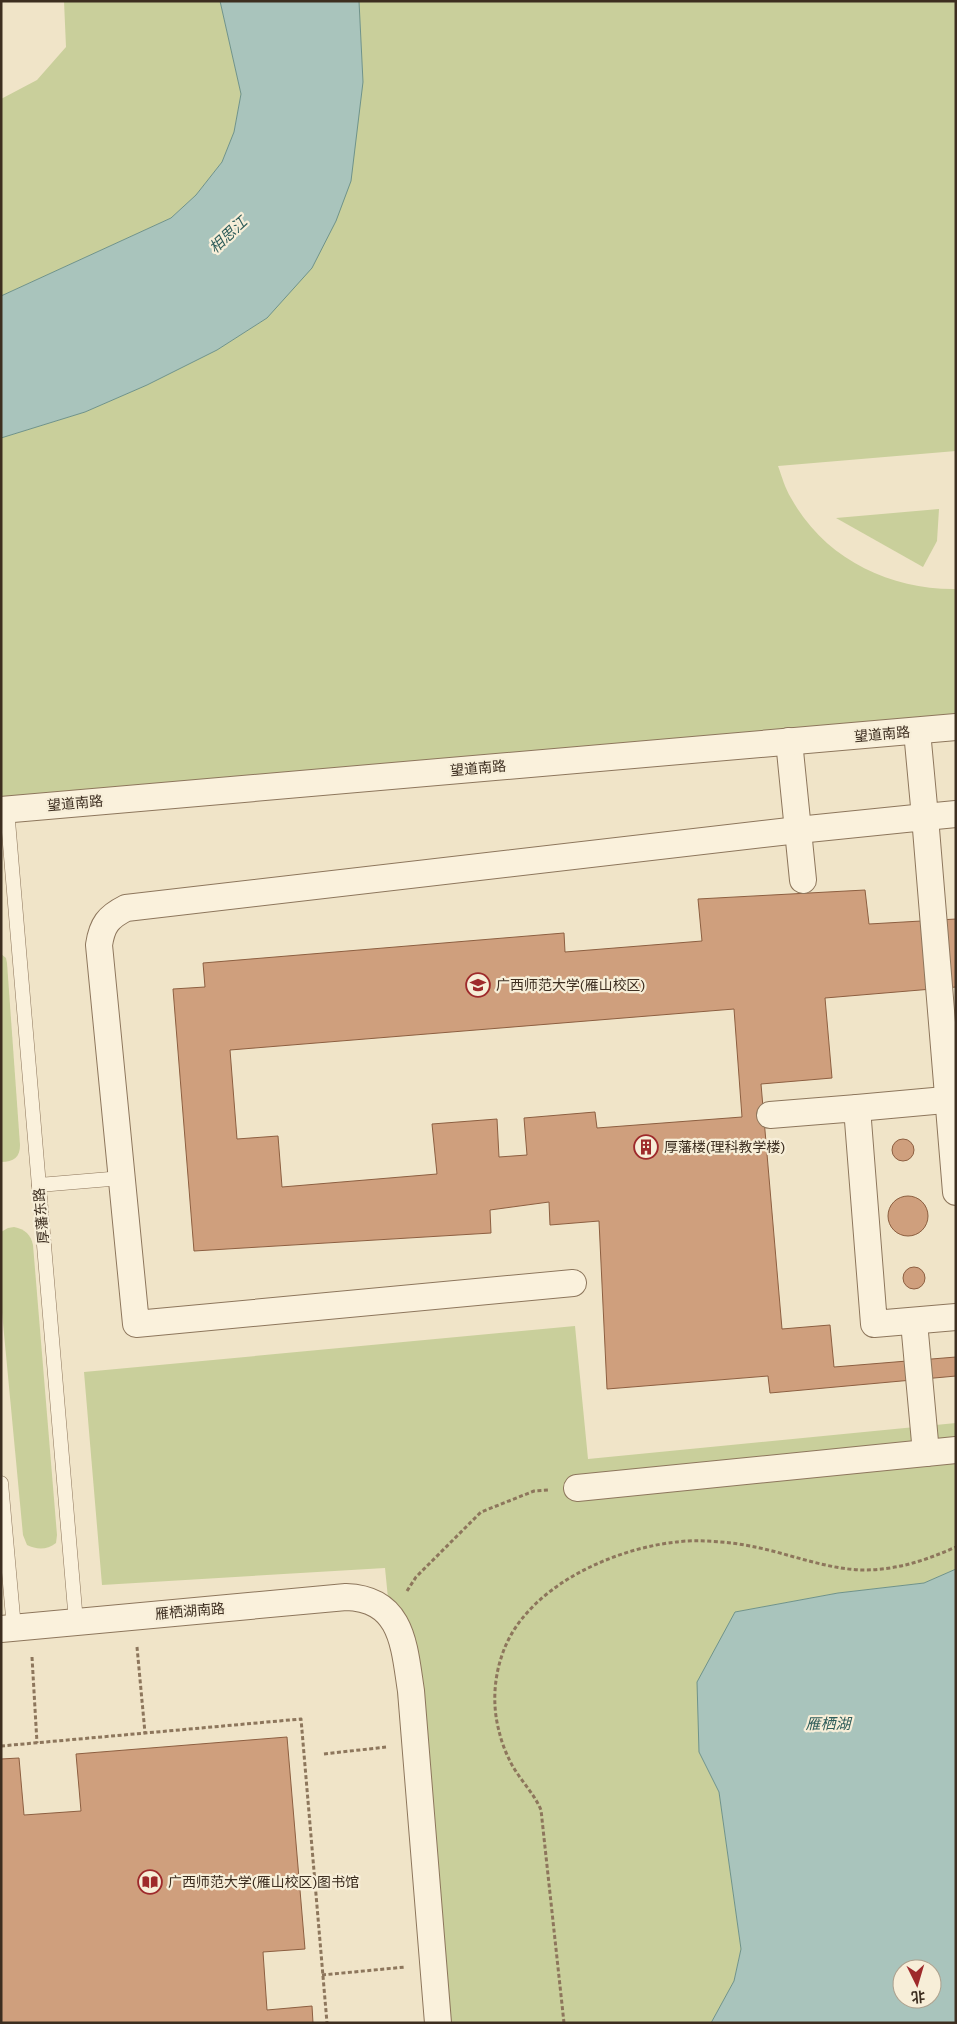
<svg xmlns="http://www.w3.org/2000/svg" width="957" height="2024" viewBox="0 0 957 2024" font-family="'Roboto Serif','Noto Sans SC',serif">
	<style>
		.green { fill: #c9cf9b }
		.water { fill: #a9c4bc; stroke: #6f938a; fill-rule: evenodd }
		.building { fill: #cf9f7d; stroke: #8d5f41; fill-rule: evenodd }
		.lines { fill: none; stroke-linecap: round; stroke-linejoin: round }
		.service-casing { stroke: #8d765c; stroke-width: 15 }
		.minor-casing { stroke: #8d765c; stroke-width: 28 }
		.path { stroke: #8d765c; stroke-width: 3; stroke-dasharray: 4 2.5; stroke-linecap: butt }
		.service { stroke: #faf1dc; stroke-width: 14 }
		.minor { stroke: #faf1dc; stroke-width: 26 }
		.labels { text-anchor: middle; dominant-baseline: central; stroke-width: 4.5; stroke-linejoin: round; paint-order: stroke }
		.street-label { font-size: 14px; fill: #3d2e20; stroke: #f7eed8 }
		.poi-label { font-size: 14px; fill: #3d2e20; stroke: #f7eed8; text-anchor: start }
		.water-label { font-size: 15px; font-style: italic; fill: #2f5d5a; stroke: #f7eed8 }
	</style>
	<rect width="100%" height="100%" fill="#f0e4c8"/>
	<g class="green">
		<path d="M64,1H220L241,94L234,132L222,162L196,195L171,218L1,296V99L37,80L66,47Z"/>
		<path d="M359,1H956V451L778,466C782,477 785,488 791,498C824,558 889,590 956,589V727L1,810V438L85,412L147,385L217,350L267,318L363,82Z"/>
		<path d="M939,509L937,541L923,567L836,518Z"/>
		<path d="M1,954L6,958L7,963L20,1145C20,1157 14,1162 1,1162Z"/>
		<circle cx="908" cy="1216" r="20"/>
		<path d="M14,1227C25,1229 31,1235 33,1245L57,1535L56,1543C47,1550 37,1550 27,1545L23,1535L1,1302V1232L8,1228Z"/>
		<path d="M575,1326L588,1459L956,1423V1569L924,1583L838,1593L735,1612L699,1752L719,1792L741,1949L734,1981L711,2023H430L385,1568L102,1585L84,1372Z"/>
	</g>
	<g class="water">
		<path d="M220,1H359L363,82L351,181L336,221L312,268L267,318L217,350L147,385L85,412L1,438V296L171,218L196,195L222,162L234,132L241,94Z"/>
		<path d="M956,1569V2023H711L734,1981L741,1949L719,1792L699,1752L697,1682L735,1612L838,1593L924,1583ZM902,1969H932V1999H902Z"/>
	</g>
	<g class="building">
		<path d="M865,890L869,924L956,919V987L825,998L832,1078L761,1084L782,1329L830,1325L834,1367L956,1357V1376L770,1393L768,1376L607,1389L599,1221L550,1225L549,1202L490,1210L491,1233L194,1251L173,989L205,987L203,963L564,933L565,952L702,941L698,899ZM734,1009L742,1117L597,1128L595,1112L524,1118L527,1155L499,1157L497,1119L432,1124L437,1174L282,1187L278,1136L237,1139L230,1050Z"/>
		<circle cx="903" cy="1150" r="11"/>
		<circle cx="908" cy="1216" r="20"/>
		<circle cx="914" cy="1278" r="11"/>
		<path d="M287,1737L305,1949L263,1952L267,2010L312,2006L313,2023H1V1759L19,1758L24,1815L81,1811L76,1754Z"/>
	</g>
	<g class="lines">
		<g class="service-casing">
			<g id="service">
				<path d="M7,809L76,1622"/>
				<path d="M39,1185L122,1178"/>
				<path d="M1,1483L14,1628"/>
			</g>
		</g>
		<g class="minor-casing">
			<g id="minor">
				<path d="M917,731L925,817L956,814"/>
				<path d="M789,741L803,880"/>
				<path d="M1,810L956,727"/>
				<path d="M857,1108L956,1099"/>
				<path d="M770,1115L857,1108L874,1324L956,1317"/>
				<path d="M573,1283L136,1324L99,945C102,925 108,917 126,908L798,830L925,817L956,1192"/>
				<path d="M914,1322L926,1453"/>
				<path d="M577,1488L956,1450"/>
				<path d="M1,1629L346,1597C403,1599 404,1646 411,1691L438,2023"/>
			</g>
		</g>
		<g class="path">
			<path d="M407,1591L416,1577L481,1512L534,1491L549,1490"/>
			<path d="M137,1647L145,1733"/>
			<path d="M32,1657L37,1743"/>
			<path d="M1,1746L301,1719L327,2023"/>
			<path d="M324,1754L386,1747"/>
			<path d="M322,1975L405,1967"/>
			<path d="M564,2023L541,1810C533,1791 517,1777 509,1759C505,1751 501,1740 499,1731C489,1694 497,1650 521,1620C555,1576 621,1548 676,1542C698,1539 732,1542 755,1547C790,1554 826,1569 862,1570C897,1570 924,1561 956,1547"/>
		</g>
		<use href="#service" class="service"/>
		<use href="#minor" class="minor"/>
	</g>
	<defs>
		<g id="university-ring" transform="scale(1.25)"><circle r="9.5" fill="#f7eed8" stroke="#9e2a2b" stroke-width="1.5"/><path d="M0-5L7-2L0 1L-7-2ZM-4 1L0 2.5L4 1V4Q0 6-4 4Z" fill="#9e2a2b"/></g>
		<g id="building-ring" transform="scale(1.25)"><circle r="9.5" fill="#f7eed8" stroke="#9e2a2b" stroke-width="1.5"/><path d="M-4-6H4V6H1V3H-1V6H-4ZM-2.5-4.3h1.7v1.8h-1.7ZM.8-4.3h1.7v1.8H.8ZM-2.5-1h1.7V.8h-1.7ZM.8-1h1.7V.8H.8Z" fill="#9e2a2b"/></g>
		<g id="library-ring" transform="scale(1.25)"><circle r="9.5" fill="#f7eed8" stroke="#9e2a2b" stroke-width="1.5"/><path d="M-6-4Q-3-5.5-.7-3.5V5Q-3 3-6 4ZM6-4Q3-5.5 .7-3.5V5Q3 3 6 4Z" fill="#9e2a2b"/></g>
	</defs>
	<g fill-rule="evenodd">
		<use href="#university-ring" x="478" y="985"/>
		<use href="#building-ring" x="646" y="1147"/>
		<use href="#library-ring" x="150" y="1882"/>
	</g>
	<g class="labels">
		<g class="street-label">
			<text transform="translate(882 734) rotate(-5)">望道南路</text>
			<text transform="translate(478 768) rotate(-5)">望道南路</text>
			<text transform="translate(75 803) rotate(-5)">望道南路</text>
			<text transform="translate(41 1216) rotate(-95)">厚藩东路</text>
			<text transform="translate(190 1611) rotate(-5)">雁栖湖南路</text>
		</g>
		<g class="poi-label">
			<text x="496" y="985">广西师范大学(雁山校区)</text>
			<text x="664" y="1147">厚藩楼(理科教学楼)</text>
			<text x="168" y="1882">广西师范大学(雁山校区)图书馆</text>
		</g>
		<g class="water-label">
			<text transform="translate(228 235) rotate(-43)">相思江</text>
			<text x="828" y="1724">雁栖湖</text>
		</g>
	</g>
	<rect width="957" height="2024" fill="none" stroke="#3d2e20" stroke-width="5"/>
	<g transform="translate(917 1984) rotate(175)"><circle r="24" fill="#f7eed8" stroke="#ada18e"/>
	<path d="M0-4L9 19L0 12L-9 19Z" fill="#9e2a2b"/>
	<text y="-8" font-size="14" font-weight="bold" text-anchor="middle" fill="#3d2e20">北</text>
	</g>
</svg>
